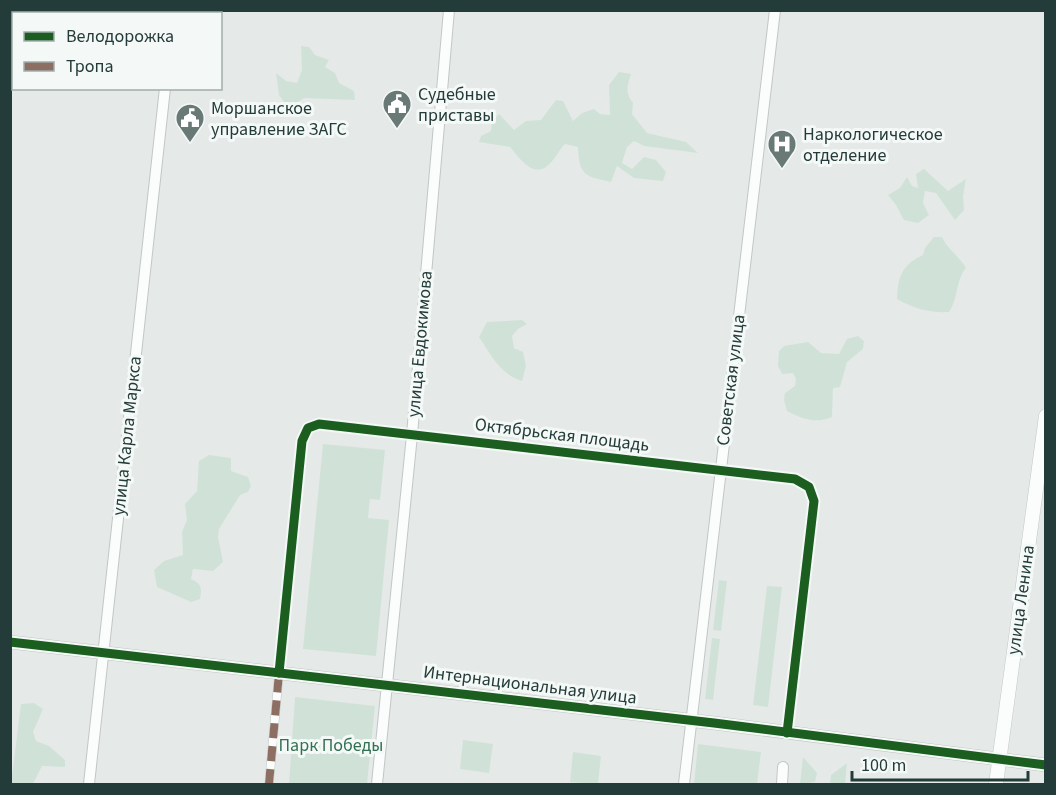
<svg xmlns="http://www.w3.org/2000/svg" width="1056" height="795" viewBox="0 0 1056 795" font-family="'Source Sans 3',sans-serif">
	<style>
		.green { fill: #d0e2d8 }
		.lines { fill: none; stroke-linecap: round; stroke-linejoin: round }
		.pedestrian-casing { stroke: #c2c7c5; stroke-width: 9 }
		.minor-casing { stroke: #c2c7c5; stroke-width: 12 }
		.tertiary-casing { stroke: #c2c7c5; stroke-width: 14 }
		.secondary-casing { stroke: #c2c8c6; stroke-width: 15 }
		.pedestrian { stroke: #fbfcfc; stroke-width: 8 }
		.minor { stroke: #fbfcfc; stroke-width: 10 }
		.tertiary { stroke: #fbfcfc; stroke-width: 12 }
		.secondary { stroke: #fbfcfc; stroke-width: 14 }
		.quiet { stroke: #8d6e63; stroke-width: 8; stroke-dasharray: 15 8; stroke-linecap: butt }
		.cycleway-casing { stroke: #f4f9f7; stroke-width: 13 }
		.cycleway { stroke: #1b5e20; stroke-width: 9 }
		.labels { text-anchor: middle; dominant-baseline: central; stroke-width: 6; stroke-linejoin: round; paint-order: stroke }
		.poi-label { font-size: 18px; fill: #243c39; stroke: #f4f9f7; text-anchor: start }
		.street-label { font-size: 18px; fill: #243c39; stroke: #f4f9f7 }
		.park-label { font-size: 18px; fill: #327052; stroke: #f4f9f7 }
	</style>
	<rect width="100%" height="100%" fill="#e5eae8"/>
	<g class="green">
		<path d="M301,46L309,47L315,55L329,60L325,67L335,73L339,83L354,91L355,100L304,98L297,103H285L279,95L276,73L286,81L297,83L302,70Z"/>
		<path d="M619,72L631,74C627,86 625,93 633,103L632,114L647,133L686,142L698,153L644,146L634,141L627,147L622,163L632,169L644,157L656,160L666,172L663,181L634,178L617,166L611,182C587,176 579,178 578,147L565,144C559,150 553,163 546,167C531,177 518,156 510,147L479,142L481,136L491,131L492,121L499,114L514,130L526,121L541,120L556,100L563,101L573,121L582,113L594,109L600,114L610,115L609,85Z"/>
		<path d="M924,169L948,191L966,179L963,196L964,210L955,220L936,193L925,191L923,203L929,215L918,223L904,220L896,205L888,195L900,188L907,177L912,186L918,188L916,174Z"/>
		<path d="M934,237H942C948,250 959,256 966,268C955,281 959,298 949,312C930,313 914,309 897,299C898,276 902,265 923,255L925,248Z"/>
		<path d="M522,320L527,324L518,329L512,336L514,348L523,352L526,366L522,381C501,375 491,355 479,337L487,322Z"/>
		<path d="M858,336L864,341L863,349L847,362L840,387L833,388L832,417C816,424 802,419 787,411L784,400L785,393L795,386L796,379L793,373L782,374L778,366L779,351L784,346L808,342L821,353L839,354L847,339Z"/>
		<path d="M323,444L385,450L380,500L370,499L368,518L389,520L376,656L303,649Z"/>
		<path d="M209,455L231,458V471L248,477L251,486L248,492L240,495L219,529L218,537L223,562L213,571L193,569L191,579C202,584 202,588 200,599L191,602L157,587L154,570L164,561L183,555L182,532L187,520L185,504L197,491L199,461Z"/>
		<path d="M719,580L727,581L721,631L713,630Z"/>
		<path d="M767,586L782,587L768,707L753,705Z"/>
		<path d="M712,638L720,639L713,700L705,699Z"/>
		<path d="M295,697L375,706L367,784H289Z"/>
		<path d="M34,703L43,709L33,732L36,741L49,746L65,760V767L42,766L33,784H11L21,704Z"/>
		<path d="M463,740L493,744L489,773L460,769Z"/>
		<path d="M698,744L761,752L757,784H694Z"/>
		<path d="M573,752L601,756L598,784L570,782Z"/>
		<path d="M803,757L817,773L815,782L800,784Z"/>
		<path d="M847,763L845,784H830L831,775Z"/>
	</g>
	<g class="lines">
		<g class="pedestrian-casing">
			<path id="pedestrian" d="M269,784L279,673"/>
		</g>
		<g class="minor-casing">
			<g id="minor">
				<path d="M174,14V10"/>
				<path d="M279,673L302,441L308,428L319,424L795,479L809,487L814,501L787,733"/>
				<path d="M89,784L165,88"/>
				<path d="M377,784L412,435L449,10"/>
				<path d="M684,784L775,10"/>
				<path d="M782,784L783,767"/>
			</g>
		</g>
		<g class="tertiary-casing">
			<path id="tertiary" d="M10,642L714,723L1046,765"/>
		</g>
		<g class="secondary-casing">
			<path id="secondary" d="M996,784L1046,416"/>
		</g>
		<use href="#pedestrian" class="pedestrian"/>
		<use href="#minor" class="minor"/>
		<use href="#tertiary" class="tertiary"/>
		<use href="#secondary" class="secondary"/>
		<path class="quiet" d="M269,784L279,673"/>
		<g class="cycleway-casing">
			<g id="cycleway">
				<path d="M10,642L714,723L1046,765"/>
				<path d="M279,673L302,441L308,428L319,424L795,479L809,487L814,501L787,733"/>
			</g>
		</g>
		<use href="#cycleway" class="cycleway"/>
	</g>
	<defs>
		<g id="civic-pin" transform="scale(1.5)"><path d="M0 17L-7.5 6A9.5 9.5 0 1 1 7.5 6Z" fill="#687976" stroke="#f4f9f7"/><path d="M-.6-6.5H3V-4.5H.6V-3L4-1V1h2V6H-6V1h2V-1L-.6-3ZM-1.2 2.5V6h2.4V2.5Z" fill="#fff"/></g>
		<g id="hospital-pin" transform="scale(1.5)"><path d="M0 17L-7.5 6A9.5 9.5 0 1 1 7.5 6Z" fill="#687976" stroke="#f4f9f7"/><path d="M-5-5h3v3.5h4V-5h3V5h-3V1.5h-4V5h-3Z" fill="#fff"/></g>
	</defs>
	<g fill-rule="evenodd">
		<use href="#civic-pin" x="397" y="104"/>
		<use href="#civic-pin" x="190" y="118"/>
		<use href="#hospital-pin" x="782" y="144"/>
	</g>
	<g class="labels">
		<g class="poi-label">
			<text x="418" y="94">Судебные<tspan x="418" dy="21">приставы</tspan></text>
			<text x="211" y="108">Моршанское<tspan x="211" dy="21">управление ЗАГС</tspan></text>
			<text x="803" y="134">Наркологическое<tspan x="803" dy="21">отделение</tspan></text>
		</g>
		<g class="street-label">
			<text transform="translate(420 344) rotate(-85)">улица Евдокимова</text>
			<text transform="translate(731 380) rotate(-83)">Советская улица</text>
			<text transform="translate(562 435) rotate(7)">Октябрьская площадь</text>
			<text transform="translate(127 436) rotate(-84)">улица Карла Маркса</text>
			<text transform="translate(1021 600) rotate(-82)">улица Ленина</text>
			<text transform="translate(530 685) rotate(7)">Интернациональная улица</text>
		</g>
		<g class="park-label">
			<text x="331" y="745">Парк Победы</text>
		</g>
	</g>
	<rect width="1056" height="795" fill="none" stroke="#243c39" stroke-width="24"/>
	<rect x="12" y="12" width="210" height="78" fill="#f4f9f7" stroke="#a1adab" stroke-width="1.5"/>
	<rect x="24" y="32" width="30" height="9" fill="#1b5e20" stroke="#a1adab" stroke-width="1.5"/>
	<text x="66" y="42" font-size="18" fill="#243c39">Велодорожка</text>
	<rect x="24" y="62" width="30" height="9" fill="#8d6e63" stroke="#a1adab" stroke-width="1.5"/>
	<text x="66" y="72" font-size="18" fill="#243c39">Тропа</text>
	<path d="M852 771v9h176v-9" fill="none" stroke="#243c39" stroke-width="3"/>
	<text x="861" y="771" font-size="18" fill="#243c39" stroke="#f4f9f7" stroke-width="4.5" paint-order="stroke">100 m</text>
</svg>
